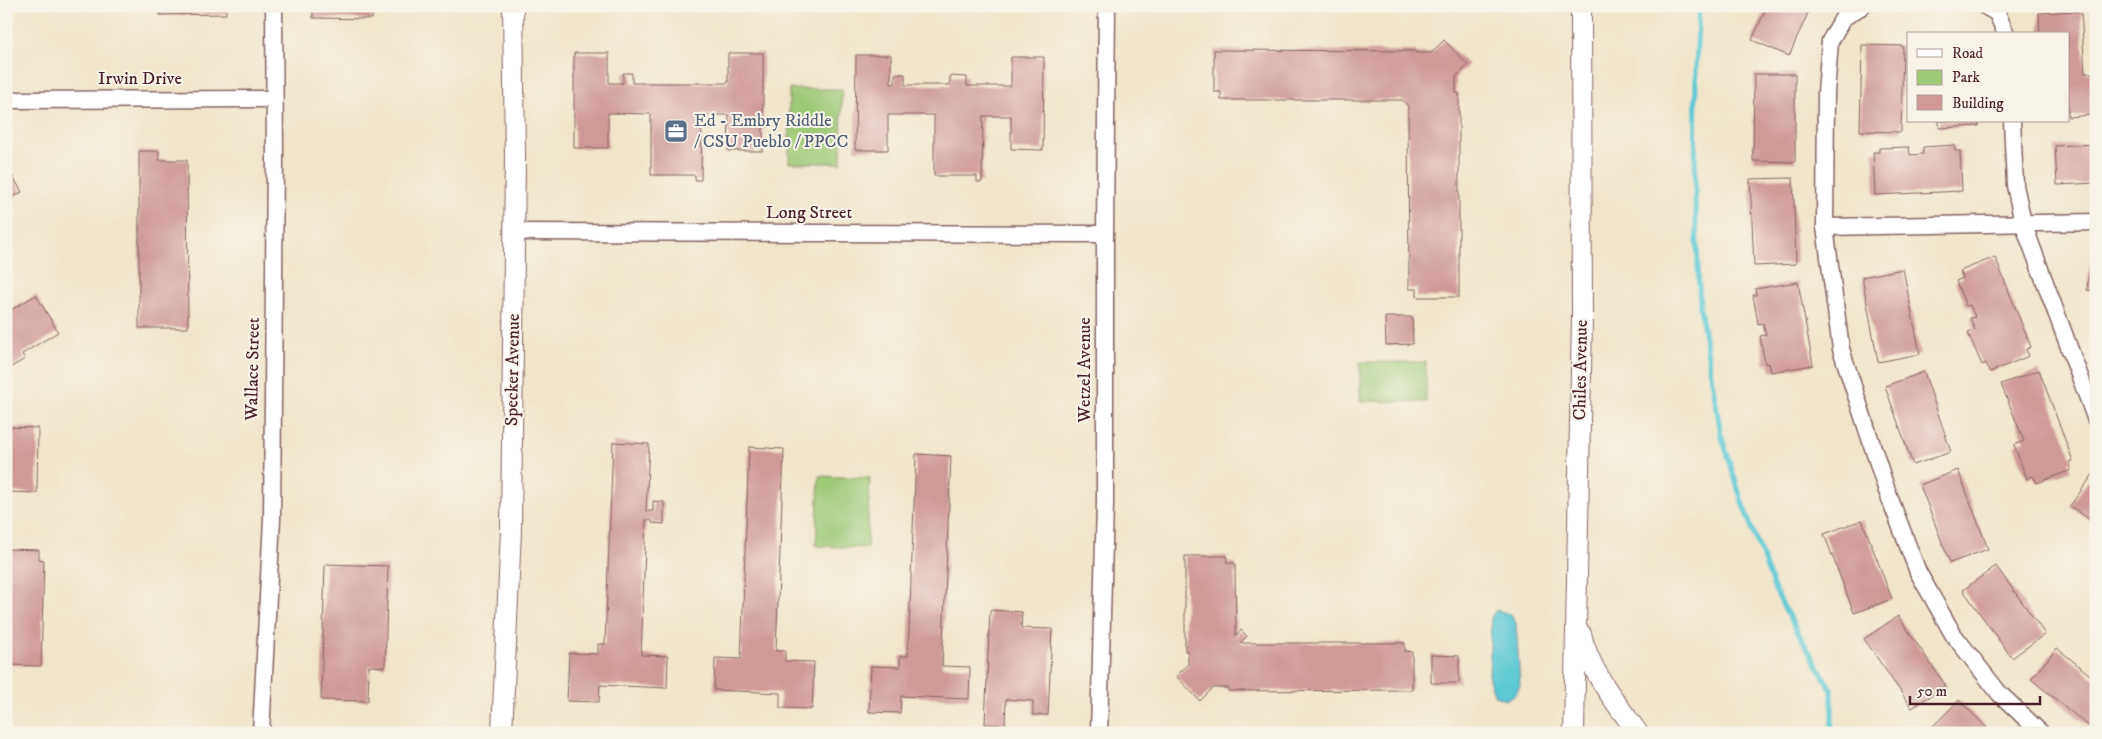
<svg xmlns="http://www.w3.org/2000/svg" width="2102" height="739" viewBox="0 0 2102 739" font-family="'IM FELL DW Pica',serif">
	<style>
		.green { fill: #9ec976; stroke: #747450 }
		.water { fill: #5cc8d4; stroke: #537480 }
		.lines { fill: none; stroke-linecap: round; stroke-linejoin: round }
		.stream { stroke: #5cc8d4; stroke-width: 5 }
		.building { fill: #cf9998 }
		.minor-casing { stroke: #846463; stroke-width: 19 }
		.tertiary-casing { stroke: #846463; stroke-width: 22 }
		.minor { stroke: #fff; stroke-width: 16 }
		.tertiary { stroke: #fff; stroke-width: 20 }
		.labels { text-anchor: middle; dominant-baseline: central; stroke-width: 4; stroke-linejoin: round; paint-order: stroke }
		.street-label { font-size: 18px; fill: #4a1f2b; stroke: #f7f3e8 }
		.service-label { font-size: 18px; fill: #4e5e75; stroke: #f7f3e8; text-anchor: start }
	</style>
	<rect width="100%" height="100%" fill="#f7f3e8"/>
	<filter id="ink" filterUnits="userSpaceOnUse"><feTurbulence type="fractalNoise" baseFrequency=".02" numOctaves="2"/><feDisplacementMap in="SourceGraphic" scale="10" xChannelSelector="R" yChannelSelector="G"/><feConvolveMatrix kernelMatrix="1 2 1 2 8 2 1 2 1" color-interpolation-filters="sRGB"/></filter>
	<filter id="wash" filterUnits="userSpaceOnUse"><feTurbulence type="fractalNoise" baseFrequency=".0096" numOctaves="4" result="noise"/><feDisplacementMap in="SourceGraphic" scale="20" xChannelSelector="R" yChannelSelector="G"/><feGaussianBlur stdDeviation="1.12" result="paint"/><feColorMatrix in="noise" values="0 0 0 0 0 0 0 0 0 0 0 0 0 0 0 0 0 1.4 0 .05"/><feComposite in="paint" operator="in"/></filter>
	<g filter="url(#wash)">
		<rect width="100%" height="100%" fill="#f1e5cb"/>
		<g class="green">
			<path d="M789,89H842L841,163H789Z"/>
			<path d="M1360,362H1426V402L1360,401Z"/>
			<path d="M819,476L870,478L867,548L816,546Z"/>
		</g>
		<path class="water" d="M1496,610L1510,614L1516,623L1520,685L1516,694L1505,700L1495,696L1489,680L1491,618Z"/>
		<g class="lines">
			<path class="stream" d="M1699,6L1696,68L1695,201L1700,308L1721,434L1742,502L1774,588L1788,615L1832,691V733"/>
		</g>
		<g id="blocks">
			<g class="building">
				<path d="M160,6H226V14L160,15Z"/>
				<path d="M313,6H373L372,19L313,18Z"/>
				<path d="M1767,6H1811L1789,56L1752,40Z"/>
				<path d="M2081,11L2085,73H2093L2096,108H2090L2091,115L2068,117V34H2040L2039,13Z"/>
				<path d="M1444,40L1468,65L1456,77V93H1459V297H1417V289H1409L1408,106L1402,100H1221V92H1214V50L1416,51V53H1431Z"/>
				<path d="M1862,45L1903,46L1901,132L1860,131Z"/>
				<path d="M574,53H609V83H623V73H632V83H728V53H763V151H728L729,115H702L701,180H695V175H651V114L608,113V148H574Z"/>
				<path d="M856,55H891V84H895V74H905V85H950V76L967,77V86H1011V57H1044L1043,150L1011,149V116H983L982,182H977V176H934V115H888V150H855Z"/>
				<path d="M1754,74H1795V162L1753,161Z"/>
				<path d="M1939,121H1978L1979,126L1939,128Z"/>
				<path d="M2096,144V183L2057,185L2055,146Z"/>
				<path d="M1954,145L1955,151H1960L1962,191L1875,195L1873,152H1879V148L1909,147L1910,155L1923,154V147Z"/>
				<path d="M139,151H159V160H187L188,328H139Z"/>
				<path d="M6,165L22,192L6,201Z"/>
				<path d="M1793,178L1796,264L1754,266L1750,179Z"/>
				<path d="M2092,250H2096V291L2087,290Z"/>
				<path d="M1995,257L2031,347L2026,349L2029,356L1990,372L1986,363L1982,365L1968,333L1975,330L1970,318L1975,317L1970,305L1966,306L1956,281L1963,278L1960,271Z"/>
				<path d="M1903,269L1920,354L1878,362L1862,277Z"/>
				<path d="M1798,282L1813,365L1771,372L1769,363L1765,364L1760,336L1766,335L1763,323L1758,324L1753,295H1756L1755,289Z"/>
				<path d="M36,295L58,332L22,354L25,359L6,370V313Z"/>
				<path d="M1385,317H1412L1413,344L1386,345Z"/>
				<path d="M2039,370L2073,461L2069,462L2071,470L2037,483L2033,476L2027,479L2014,445L2024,441L2001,384Z"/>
				<path d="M1924,372L1951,452L1913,465L1885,386Z"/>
				<path d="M6,427L38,428L37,493L6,492Z"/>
				<path d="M613,442L649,444L646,511H653V501L664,502V524L652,523V520H646L641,655L668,656L667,688L600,685L599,702L567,701L569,653L598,654V644H605Z"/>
				<path d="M749,447L784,449L776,651H785V661L814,662L812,709L780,708V693L714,690L715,658L741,659Z"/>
				<path d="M916,454L951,456L942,666L970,667L969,699L901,696L900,713L869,712L871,666L900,667V656H908Z"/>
				<path d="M1958,470L1988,549L1950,563L1920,485Z"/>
				<path d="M2094,473L2096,474V524L2070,506Z"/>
				<path d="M1862,520L1892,599L1854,613L1824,534Z"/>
				<path d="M6,549L39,550V559L44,560L41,666L9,665V669H6Z"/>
				<path d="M1185,556H1227V563H1235L1236,636L1241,630L1247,636L1240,643H1405V651L1412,652V690L1228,691V688H1213L1200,701L1176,676L1188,665V651H1185Z"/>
				<path d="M325,564L388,566L385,667L369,666L368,701L321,700Z"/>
				<path d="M1996,566L2045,634L2012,658L1963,590Z"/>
				<path d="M990,610L1022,612L1021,628L1052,629L1048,715H1033V701L1006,699L1005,725L985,724Z"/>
				<path d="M1898,616L1946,686L1912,708L1864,639Z"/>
				<path d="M2057,648L2096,680V732L2031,679Z"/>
				<path d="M1431,655L1459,656V683H1431Z"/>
				<path d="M1959,700L1992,733H1935L1931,728Z"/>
			</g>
		</g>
	</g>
	<g filter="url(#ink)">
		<use href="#blocks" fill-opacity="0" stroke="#846463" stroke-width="1"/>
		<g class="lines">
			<g class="minor-casing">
				<g id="minor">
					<path d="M1862,6L1843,18L1830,41L1826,93L1825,227L1841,349L1887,491L1918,572L1953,634L1999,693L2041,733"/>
					<path d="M1985,6L1997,13L2006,34"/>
					<path d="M6,100L274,99"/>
					<path d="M2012,121L2015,185L2023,223L2096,420"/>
					<path d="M1825,227L2096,222"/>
					<path d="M514,232L1105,234"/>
					<path d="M261,733L272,519L275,156L274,6"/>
					<path d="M1099,733L1105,503V234L1107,6"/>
				</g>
			</g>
			<g class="tertiary-casing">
				<g id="tertiary">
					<path d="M1581,634C1589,670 1616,703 1638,733"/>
					<path d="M502,733L511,530L515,157L513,6"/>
					<path d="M1574,733L1582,317L1581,6"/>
				</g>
			</g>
			<use href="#minor" class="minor"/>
			<use href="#tertiary" class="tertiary"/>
		</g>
	</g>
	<defs>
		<g id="office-square" transform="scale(1.25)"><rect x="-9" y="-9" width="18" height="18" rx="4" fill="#5c6f8a" stroke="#f7f3e8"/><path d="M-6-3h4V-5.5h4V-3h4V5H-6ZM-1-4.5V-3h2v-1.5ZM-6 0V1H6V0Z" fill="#fff"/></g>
	</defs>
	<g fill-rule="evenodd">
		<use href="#office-square" x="676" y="131"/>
	</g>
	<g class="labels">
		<g class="street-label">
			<text x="140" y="79">Irwin Drive</text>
			<text x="809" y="213">Long Street</text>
			<text transform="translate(253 369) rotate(-89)">Wallace Street</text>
			<text transform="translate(513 370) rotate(-89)">Specker Avenue</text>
			<text transform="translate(1085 370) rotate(-90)">Wetzel Avenue</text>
			<text transform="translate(1581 370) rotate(-89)">Chiles Avenue</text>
		</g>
		<g class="service-label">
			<text x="694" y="121">Ed - Embry Riddle<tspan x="694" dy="21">/ CSU Pueblo / PPCC</tspan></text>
		</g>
	</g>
	<rect width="2102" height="739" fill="none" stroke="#f7f3e8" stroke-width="25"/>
	<rect x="1907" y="32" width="162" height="90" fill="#f7f3e8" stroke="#b29e9c"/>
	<rect x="1917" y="49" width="25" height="8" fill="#ffffff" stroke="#b29e9c"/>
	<text x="1952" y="58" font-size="15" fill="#4a1f2b">Road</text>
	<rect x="1917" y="70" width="25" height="15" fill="#9ec976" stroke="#b29e9c"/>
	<text x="1952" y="82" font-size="15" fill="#4a1f2b">Park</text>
	<rect x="1917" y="95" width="25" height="15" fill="#cf9998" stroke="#b29e9c"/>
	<text x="1952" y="108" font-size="15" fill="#4a1f2b">Building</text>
	<path d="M1910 696v8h130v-8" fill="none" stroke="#4a1f2b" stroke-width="2.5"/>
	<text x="1917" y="696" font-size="15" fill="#4a1f2b" stroke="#f7f3e8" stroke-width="4" paint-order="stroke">50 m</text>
</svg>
